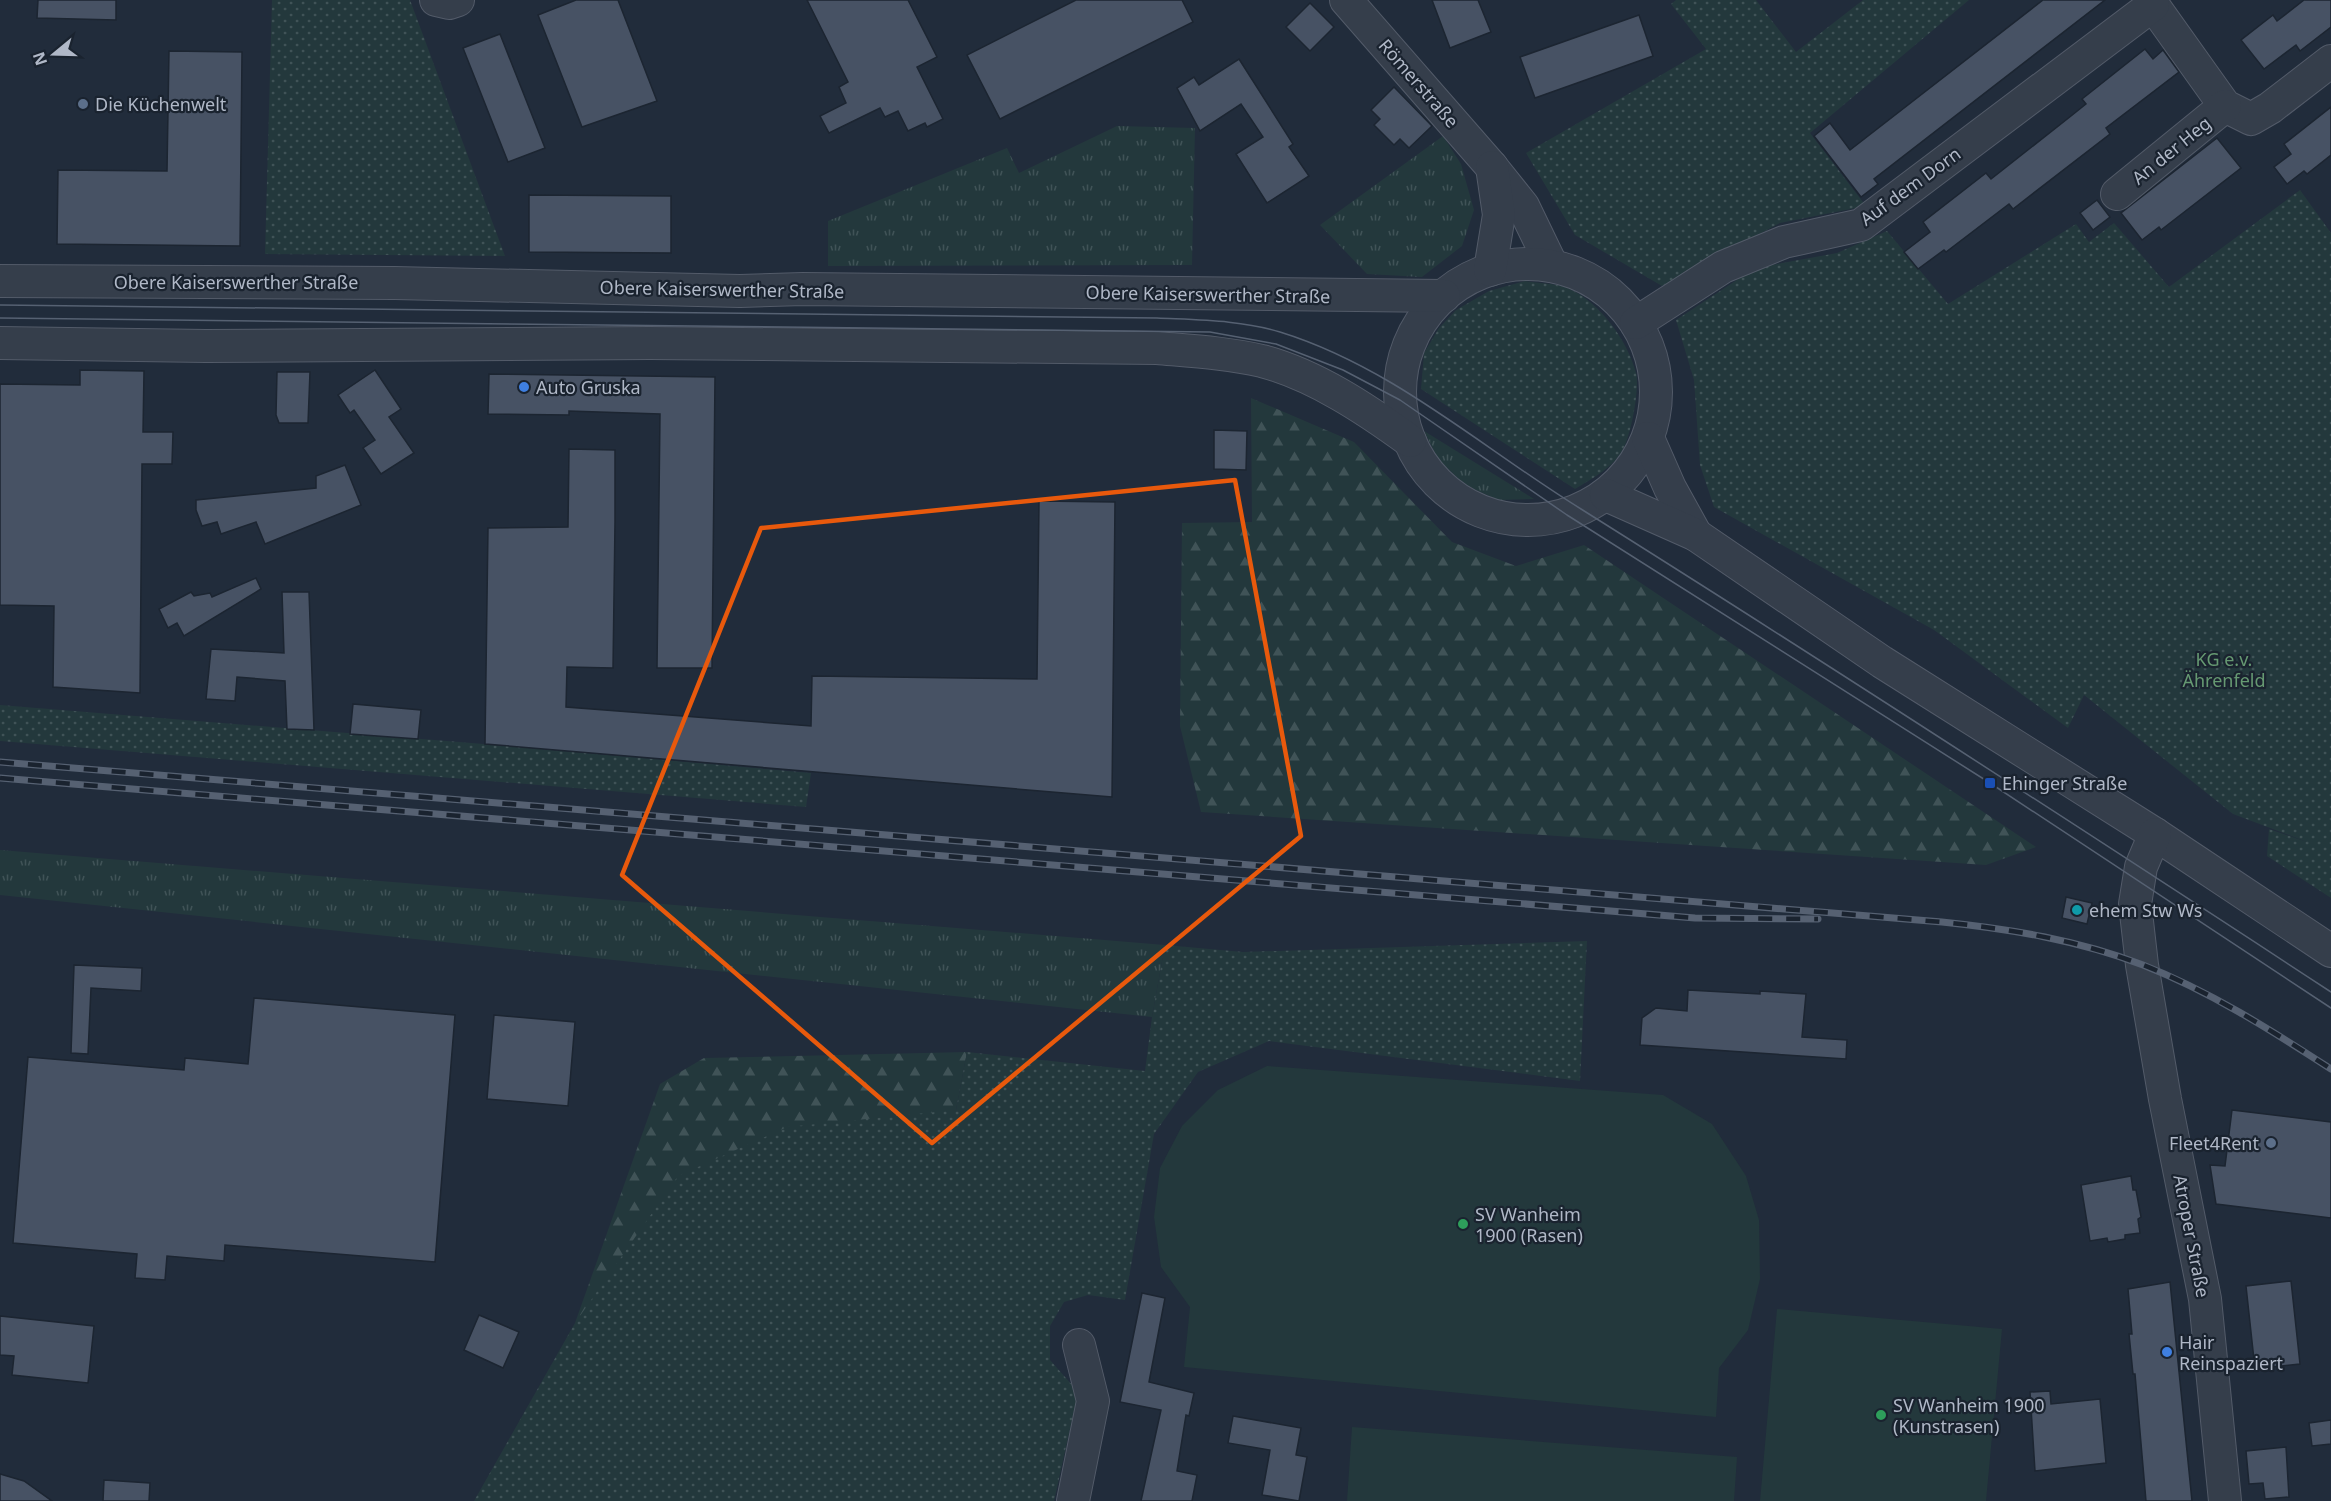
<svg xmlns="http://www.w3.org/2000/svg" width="2331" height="1501" viewBox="0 0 2331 1501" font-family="'Noto Sans',sans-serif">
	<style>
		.grass { fill: url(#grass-tufts) }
		.forest { fill: url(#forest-firs) }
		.park { fill: url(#park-dots) }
		.pitch { fill: #23383c }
		.building { fill: #475264; stroke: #1c2531; stroke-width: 1.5 }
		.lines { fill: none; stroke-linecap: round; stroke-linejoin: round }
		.minor-casing { stroke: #535b69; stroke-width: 34 }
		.minor { stroke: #353e4b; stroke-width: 32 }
		.tram { stroke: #566172; stroke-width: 1.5 }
		.rail-casing { stroke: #566172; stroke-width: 7 }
		.rail { stroke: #1a232f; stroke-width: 4.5; stroke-dasharray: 14; stroke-linecap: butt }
		.marked { fill: none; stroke: #e8590c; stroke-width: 4.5; stroke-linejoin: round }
		.service-dot { fill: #5c6f8a; stroke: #1a232f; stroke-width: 2 }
		.shop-dot { fill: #3f7fe0; stroke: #1a232f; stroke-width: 2 }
		.transit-dot { fill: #1a4fb4; stroke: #1a232f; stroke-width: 2 }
		.culture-dot { fill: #0f9aa8; stroke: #1a232f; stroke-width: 2 }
		.leisure-dot { fill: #2e9e5b; stroke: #1a232f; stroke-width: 2 }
		.labels { text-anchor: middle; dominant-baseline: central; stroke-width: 4.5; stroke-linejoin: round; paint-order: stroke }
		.street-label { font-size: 18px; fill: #b0b8c7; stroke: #1a232f }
		.poi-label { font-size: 18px; fill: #b0b8c7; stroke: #1a232f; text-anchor: start }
		.park-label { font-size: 18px; fill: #669972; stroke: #1a232f }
	</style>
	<defs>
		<pattern id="grass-tufts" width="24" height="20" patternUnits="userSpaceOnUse" patternTransform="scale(1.5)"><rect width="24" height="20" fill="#23383c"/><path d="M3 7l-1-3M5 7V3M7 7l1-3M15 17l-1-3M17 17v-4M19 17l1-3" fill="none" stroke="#405357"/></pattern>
		<pattern id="forest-firs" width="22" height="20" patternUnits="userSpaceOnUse" patternTransform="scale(1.5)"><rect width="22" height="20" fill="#23383c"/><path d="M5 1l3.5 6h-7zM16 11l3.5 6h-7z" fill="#405357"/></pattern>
		<pattern id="park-dots" width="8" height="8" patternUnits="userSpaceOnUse" patternTransform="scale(1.5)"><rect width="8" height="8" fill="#23383c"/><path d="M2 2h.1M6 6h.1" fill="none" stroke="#405357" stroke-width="1.8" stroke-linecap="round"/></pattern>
	</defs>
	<rect width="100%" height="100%" fill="#212c3b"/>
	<g class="grass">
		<path d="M1117,126L1195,128L1192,265L828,266V221L1007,148L1019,173Z"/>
		<path d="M1443,136L1461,164L1474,210L1462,246L1422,277L1367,274L1320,225Z"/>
		<path d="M1424,431L1534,499L1498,500L1465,485L1438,459Z"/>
		<path d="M0,850L1165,945L1152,1017L0,895Z"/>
	</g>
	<g class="forest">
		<path d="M1251,398L1354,442L1452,542L1516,566L1584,545L2036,847L1986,865L1201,812L1180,726L1182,523L1252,522Z"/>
		<path d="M967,1052L956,1110L575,1323L660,1084L704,1058Z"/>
	</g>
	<g class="park">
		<path d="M272,0H410L505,256L265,254Z"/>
		<path d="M1676,0H1756L1796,52L1863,0H1969L1810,133L1866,206L1780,223L1662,286L1575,235L1526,153L1706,49L1671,4Z"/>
		<path d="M2300,190L2331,233V898L2267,856L2269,829L2310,843L2233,814L2084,695L2068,728L1934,630L1714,507L1700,465L1694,380L1676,320L1755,268L1837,253L1887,231L1948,304L2076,224L2089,242L2114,223L2169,287Z"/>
		<path d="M1525,281C1537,283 1550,283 1561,286C1595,295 1628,340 1636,373C1640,387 1631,436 1623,449C1613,468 1593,478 1575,489L1421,389L1424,353L1439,328L1456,310L1489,291Z"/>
		<path d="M0,705L484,744L811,773L806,807L0,741Z"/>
		<path d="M1587,941L1580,1081L1269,1041L1198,1072L1154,1134L1125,1300L1088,1295L1064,1302L1050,1326V1360L1073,1386L1076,1402L1054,1501H474L575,1323L678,1176L787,1127L956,1110L967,1052L1145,1071L1152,1017L1165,945L1243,952Z"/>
	</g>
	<g class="pitch">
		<path d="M1267,1066L1663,1095L1712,1124L1746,1176L1759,1220L1760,1279L1748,1330L1719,1368L1716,1417L1184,1367L1190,1307L1161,1267L1154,1217L1160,1168L1182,1126L1218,1090Z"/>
		<path d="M1777,1309L2002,1329L1986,1501H1760Z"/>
		<path d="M1352,1427L1737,1457L1734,1501H1347Z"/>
	</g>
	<g class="building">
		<path d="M38,0H116V20L37,18Z"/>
		<path d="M576,0H618L657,101L582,127L538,15Z"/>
		<path d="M807,0H908L937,57L917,67L943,119L927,127L925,123L908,131L898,111L885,117L880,108L829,133L820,116L846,103L839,87L848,82Z"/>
		<path d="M1076,0H1182L1193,22L1000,119L967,55Z"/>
		<path d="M1432,0H1478L1491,32L1450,48Z"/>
		<path d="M2043,0H2105L1874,179L1878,184L1861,197L1814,136L1830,123L1850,150Z"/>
		<path d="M2304,0H2331V27L2300,51L2296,45L2264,69L2241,40L2273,15L2277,21Z"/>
		<path d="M1310,3L1334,27L1310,51L1286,27Z"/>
		<path d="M1639,15L1653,56L1535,98L1520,57Z"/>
		<path d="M500,34L545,148L508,162L463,48Z"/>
		<path d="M2145,49L2153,59L2163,50L2179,72L2106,128L2110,134L2013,209L2009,204L1946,252L1944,250L1918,269L1904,252L1930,232L1923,222L1986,173L1991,179L2071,116L2086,104L2082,99Z"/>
		<path d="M169,51L242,52L240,246L57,244L58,170L167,171Z"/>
		<path d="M1239,59L1293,144L1289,147L1309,176L1267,203L1236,154L1263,137L1241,104L1200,131L1177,88L1194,77L1199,85Z"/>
		<path d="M1394,87L1432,126L1409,148L1400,139L1394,145L1374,125L1380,119L1371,110Z"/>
		<path d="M2331,107V155L2307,174L2304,171L2287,184L2274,167L2291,154L2284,144Z"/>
		<path d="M2217,138L2241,168L2161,230L2159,227L2142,240L2121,213Z"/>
		<path d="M529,195L671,196V253L529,252Z"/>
		<path d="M2097,200L2110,217L2093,230L2080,213Z"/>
		<path d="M80,370L144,371L143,432H173L172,464H142L140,693L53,687L54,606L0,605V384L80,385Z"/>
		<path d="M375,370L401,409L389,417L414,453L381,474L363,448L375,440L354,410L350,413L338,395Z"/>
		<path d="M277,372H310L308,423H279L276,415Z"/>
		<path d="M489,374L715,377L712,668H657L660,414L569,411V415L488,414Z"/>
		<path d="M1214,430L1247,431L1246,470L1214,469Z"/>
		<path d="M569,449L615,450V522L613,668L567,667L566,707L811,726L812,676L1037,679L1039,501L1115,502L1112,797L485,744L488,528L568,527Z"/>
		<path d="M345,465L361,505L265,544L256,522L221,534L217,522L202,526L196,510V500L316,488V476Z"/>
		<path d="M256,578L261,589L184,636L177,623L168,628L159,609L191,592L194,596L210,593L212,597Z"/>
		<path d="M282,592H309L314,730L287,729L285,681L237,677L235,701L206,699L211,649L284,653Z"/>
		<path d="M353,704L421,710L418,739L350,734Z"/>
		<path d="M2066,897L2092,903L2087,924L2062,918Z"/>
		<path d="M74,965L142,968L141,991L91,988L88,1054L71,1053Z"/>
		<path d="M1688,990L1760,994V991L1806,994L1802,1037L1847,1040L1846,1059L1640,1045L1642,1018L1656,1008L1687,1011Z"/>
		<path d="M254,998L455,1015L435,1262L225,1245L224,1261L167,1256L165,1280L135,1278L137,1254L13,1243L28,1057L184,1070L185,1058L248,1064Z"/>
		<path d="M494,1015L575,1022L568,1106L487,1099Z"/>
		<path d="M2232,1110L2331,1122V1218L2216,1204L2210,1165L2225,1166Z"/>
		<path d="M2131,1176L2133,1190H2136L2141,1217L2138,1219L2140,1233L2125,1235V1239L2108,1242L2107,1238L2090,1241L2081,1185Z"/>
		<path d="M2291,1281L2300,1364L2255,1369L2246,1286Z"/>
		<path d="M2170,1282L2192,1501H2146L2135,1374H2133L2129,1334H2132L2128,1289Z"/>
		<path d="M1142,1293L1165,1298L1149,1382L1194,1393L1189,1416L1186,1415L1177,1471L1197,1475L1192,1501H1141L1161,1410L1120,1402Z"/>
		<path d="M479,1315L519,1332L503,1368L464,1350Z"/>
		<path d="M0,1316L94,1326L88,1383L12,1375L14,1356L0,1355Z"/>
		<path d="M2050,1391L2051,1404L2100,1399L2106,1463L2035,1471L2030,1392Z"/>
		<path d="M1233,1416L1301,1428L1296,1455L1307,1457L1299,1501L1262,1495L1270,1450L1228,1443Z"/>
		<path d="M2331,1420V1444L2312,1446L2309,1423Z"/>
		<path d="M2286,1447L2289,1497L2265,1499L2263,1483L2249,1484L2246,1451Z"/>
		<path d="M0,1474L24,1481L52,1501H0Z"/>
		<path d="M104,1480L150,1483L149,1501H103Z"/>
	</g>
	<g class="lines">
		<g class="minor-casing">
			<g id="minor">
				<path d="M436,0L449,3L458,0"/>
				<path d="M1346,0L1491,166L1523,206L1552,266"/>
				<path d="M2153,5L2225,106L2251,119L2270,108L2331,61"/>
				<path d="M2117,194L2225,106"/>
				<circle cx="1528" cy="392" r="128"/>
				<path d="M1490,270L1499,215L1492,167"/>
				<path d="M0,281L395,283L740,291L803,289L1444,296"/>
				<path d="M1636,323L1723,267L1784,242L1861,225L2153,5L2150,0"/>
				<path d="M0,343L206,346L650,343L1157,348C1192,351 1228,353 1262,361C1315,375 1366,409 1410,441"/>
				<path d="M1648,438L1670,488L1696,535"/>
				<path d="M1606,495L1696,535L1882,662L2155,834L2331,951"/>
				<path d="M2155,834L2141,867L2135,904L2142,965L2165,1099L2205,1299L2225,1501"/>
				<path d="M1073,1501L1093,1401L1079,1345"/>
			</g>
		</g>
		<use href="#minor" class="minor"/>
		<g class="tram">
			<path d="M0,305L1157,318C1197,320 1242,320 1280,332C1393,367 1482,448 1581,509C1833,667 2082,829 2331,992"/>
			<path d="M0,318L1210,332L1276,344L1343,370L1400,400L1567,515L1990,783L2331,1008"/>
		</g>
		<g class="rail-casing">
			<g id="rail">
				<path d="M0,762L1942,922C2010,929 2078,940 2143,965C2209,991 2271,1030 2331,1069"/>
				<path d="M0,778L1695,918L1818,919"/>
			</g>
		</g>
		<use href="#rail" class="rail"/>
	</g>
	<path class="marked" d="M1235,480L1301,836L932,1143L622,875L761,528Z"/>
	<g class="service-dot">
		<circle cx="83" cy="104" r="6"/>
		<circle cx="2271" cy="1143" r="6"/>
	</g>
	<g class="shop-dot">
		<circle cx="524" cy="387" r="6"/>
		<circle cx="2167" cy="1352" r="6"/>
	</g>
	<rect class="transit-dot" x="1984" y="777" width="12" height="12" rx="3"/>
	<circle class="culture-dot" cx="2077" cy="910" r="6"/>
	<g class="leisure-dot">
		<circle cx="1463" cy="1224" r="6"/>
		<circle cx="1881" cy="1415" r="6"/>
	</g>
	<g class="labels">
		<g class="street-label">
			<text transform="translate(1419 83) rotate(49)">Römerstraße</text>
			<text transform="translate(2171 150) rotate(-39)">An der Heg</text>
			<text transform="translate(1910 186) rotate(-36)">Auf dem Dorn</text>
			<text x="236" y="282">Obere Kaiserswerther Straße</text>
			<text transform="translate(722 289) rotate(1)">Obere Kaiserswerther Straße</text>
			<text transform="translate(1208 294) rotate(1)">Obere Kaiserswerther Straße</text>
			<text transform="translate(2192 1236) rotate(79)">Atroper Straße</text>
		</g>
		<g class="poi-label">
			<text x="95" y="104">Die Küchenwelt</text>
			<text x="536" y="387">Auto Gruska</text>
			<text x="2002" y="783">Ehinger Straße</text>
			<text x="2089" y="910">ehem Stw Ws</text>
			<text x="2259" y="1143" text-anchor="end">Fleet4Rent</text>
			<text x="1475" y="1214">SV Wanheim<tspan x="1475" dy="21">1900 (Rasen)</tspan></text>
			<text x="2179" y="1342">Hair<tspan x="2179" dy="21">Reinspaziert</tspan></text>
			<text x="1893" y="1405">SV Wanheim 1900<tspan x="1893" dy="21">(Kunstrasen)</tspan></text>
		</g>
		<g class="park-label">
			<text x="2224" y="659">KG e.v.<tspan x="2224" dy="21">Ährenfeld</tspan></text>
		</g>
	</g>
	<g transform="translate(54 54) rotate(251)" stroke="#1a232f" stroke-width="4.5" paint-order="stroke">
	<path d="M0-4.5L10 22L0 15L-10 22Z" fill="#b0b8c7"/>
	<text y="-9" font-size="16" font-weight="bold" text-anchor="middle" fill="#b0b8c7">N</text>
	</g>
</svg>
